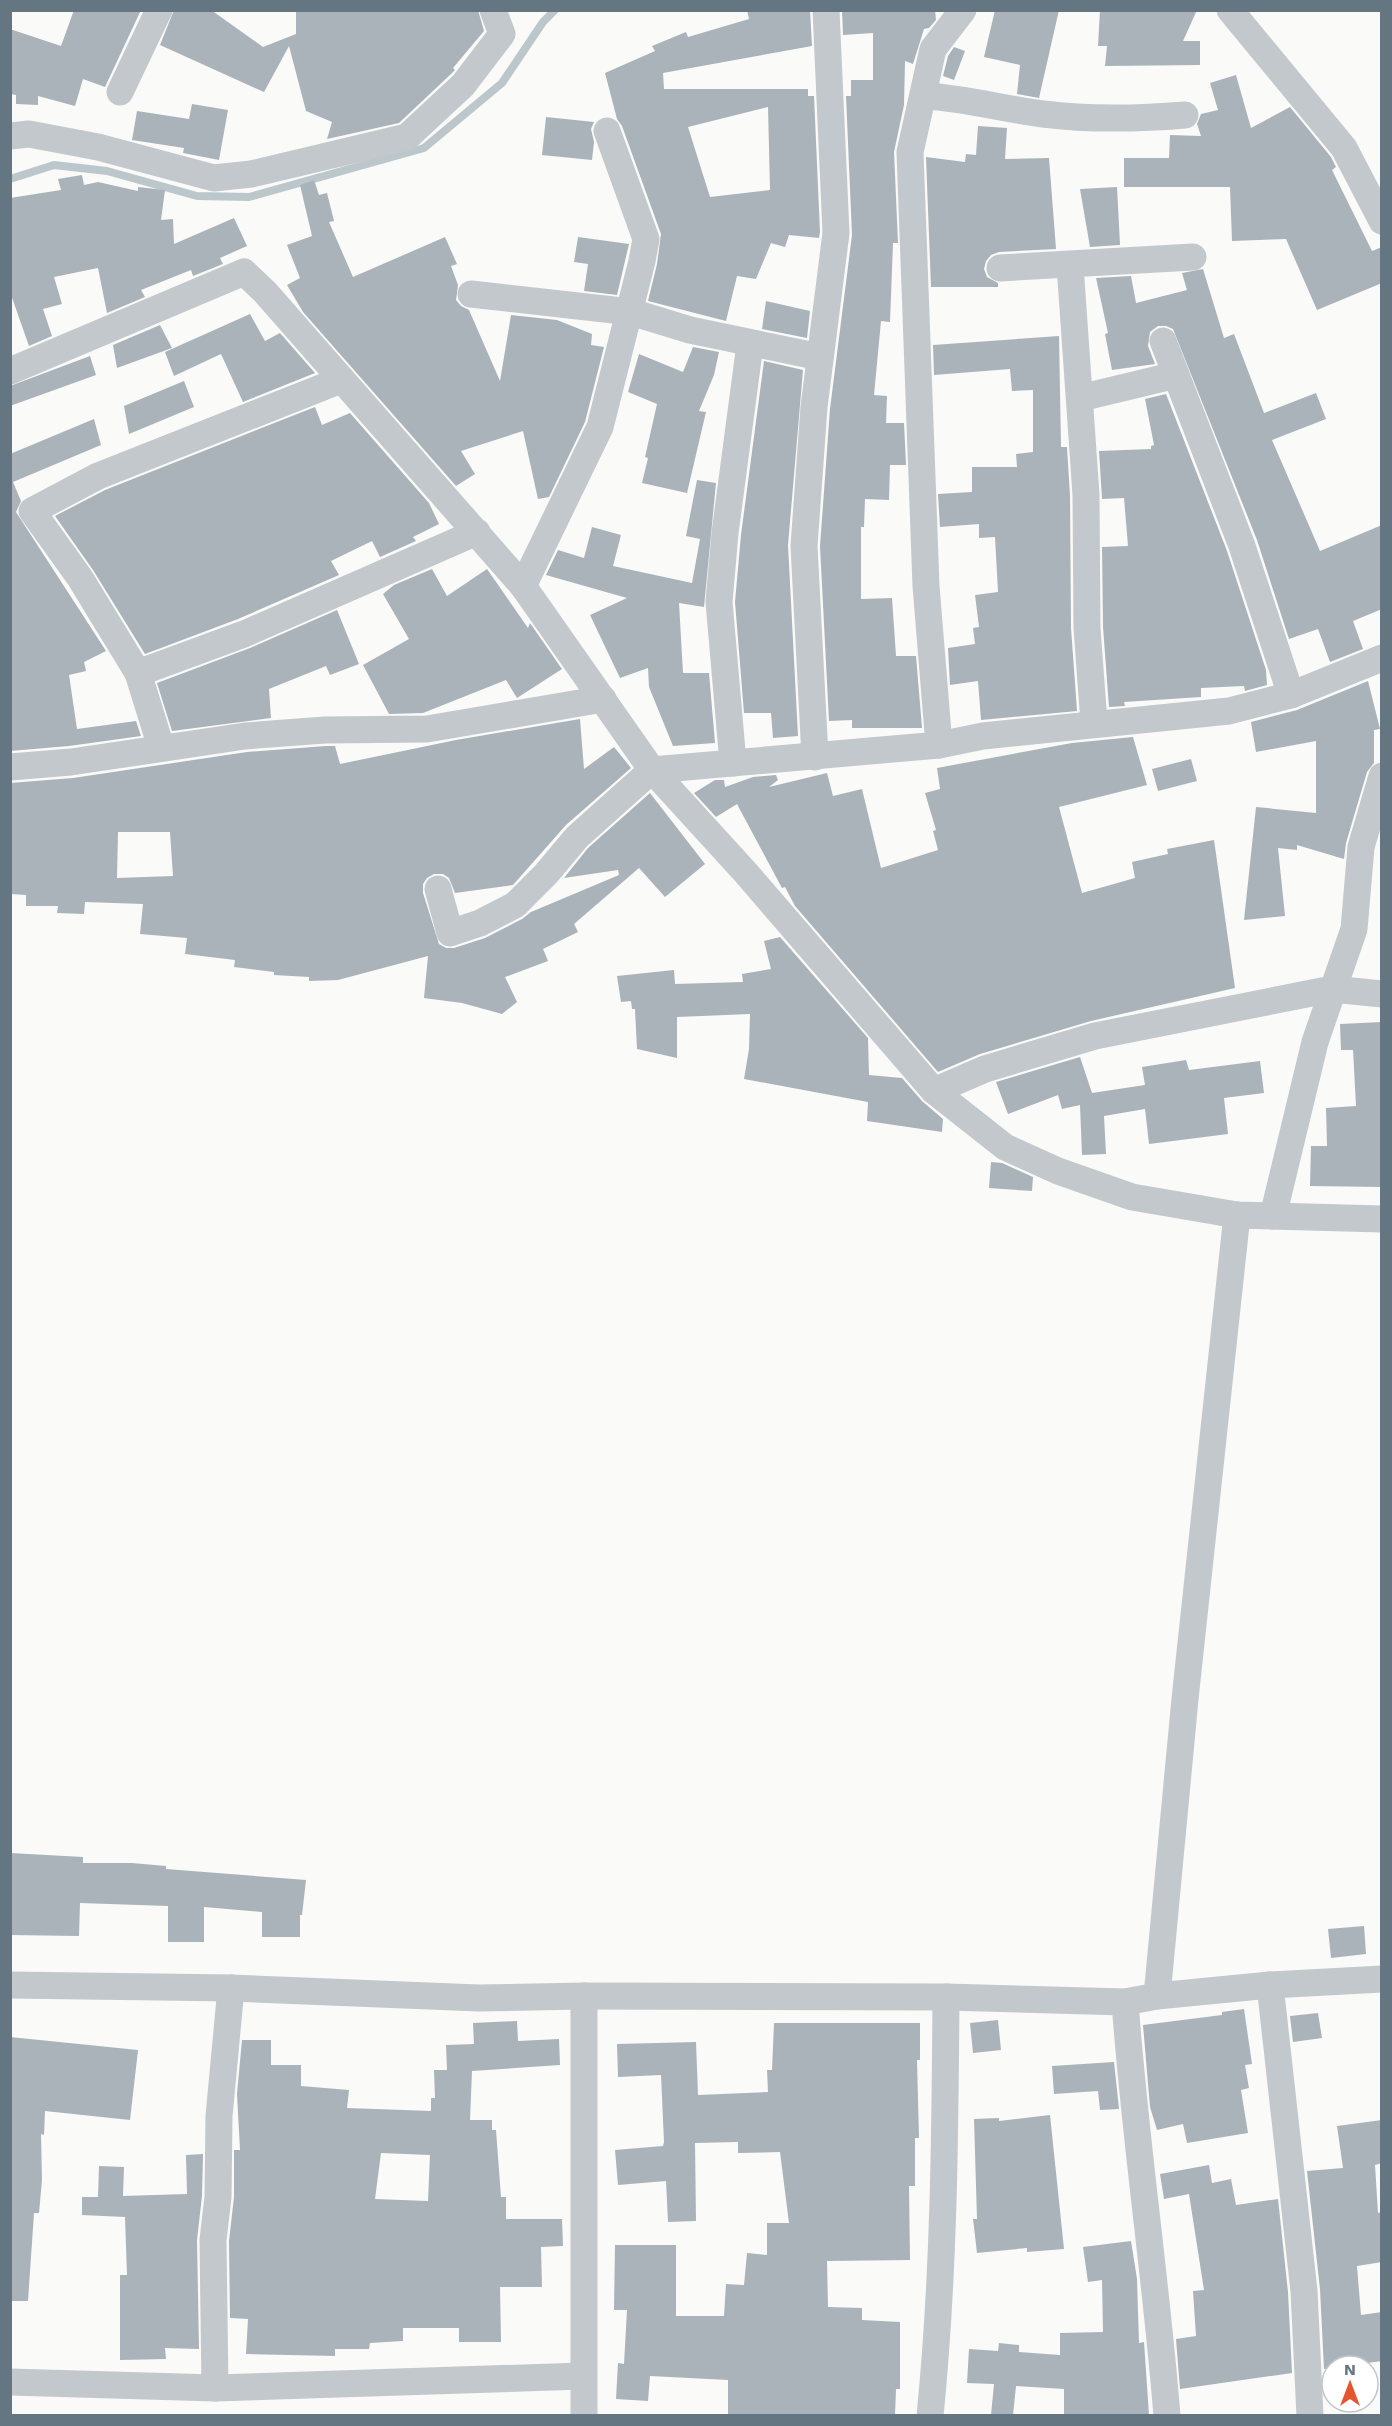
<svg xmlns="http://www.w3.org/2000/svg" width="1392" height="2426" viewBox="0 0 1392 2426" font-family="'Work Sans',sans-serif">
	<style>
		.lines { fill: none; stroke-linecap: round; stroke-linejoin: round }
		.stream { stroke: #bbc7cb; stroke-width: 8 }
		.building { fill: #aab3b9; fill-rule: evenodd }
		.minor { stroke: #c3c8cc; stroke-width: 27 }
	</style>
	<rect width="100%" height="100%" fill="#fafaf8"/>
	<g class="lines">
		<path class="stream" d="M10,179L54,165L107,171L197,196L249,197L424,148L502,83L543,22L555,10"/>
	</g>
	<g class="building">
		<path d="M74,10H141L105,87L83,79L75,106L38,96V105L16,104V95L10,94V29L61,46Z"/>
		<path d="M174,10H211L263,47L296,34V10H478L484,31L453,68L455,70L451,74L399,123L327,139L332,122L306,111L289,46L264,92L160,45Z"/>
		<path d="M747,10H810L812,46L663,73L664,89H808V96H814L820,232L819,238L789,235L785,247L771,243L756,279L737,276L726,321L648,301L657,264L661,234L622,126L617,119L605,73L655,51L652,46L686,32L688,37L749,19ZM768,107L770,190L710,197L688,127Z"/>
		<path d="M842,10H935L936,20L929,28L924,29L913,64L905,61L904,105L894,152L898,243H893L890,322L881,321L874,395L887,396L886,423H904L906,465H890L889,500L865,499L864,527H861V599L892,598L896,656H916L922,728H852V720L829,721L820,546L830,409L852,235L846,96H851V80H873V33L843,35Z"/>
		<path d="M995,10H1059L1039,98L1017,94L1020,65L984,57Z"/>
		<path d="M1100,10H1197L1183,41H1200V65L1105,66L1107,46H1098Z"/>
		<path d="M954,47L965,51L954,80L943,76L948,56Z"/>
		<path d="M1236,75L1251,128L1290,107L1331,157L1336,167L1332,170L1372,251L1382,247V283L1317,310L1286,239L1232,241L1230,187H1124V158H1169L1170,135L1201,136L1197,124L1201,114L1218,110L1210,83Z"/>
		<path d="M192,104L228,110L219,160L183,153L184,148L132,140L137,111L189,119Z"/>
		<path d="M546,117L594,122L591,129L594,142L592,160L542,155Z"/>
		<path d="M978,126L1007,128L1005,159L1049,158L1056,249L999,252L991,255L986,261L984,269L987,277L998,283V287H931L926,157L965,162L966,154L976,155Z"/>
		<path d="M82,175L84,185L98,182L138,191V187L165,190L161,220L173,219L174,244L234,218L247,246L220,258L223,264L193,276L191,270L141,290L145,297L107,313L98,268L54,277L62,304L43,309L52,336L29,346L10,292V198L61,190L58,179Z"/>
		<path d="M314,180L319,195L327,193L334,221L329,222L353,277L445,237L457,264L451,266L458,285L456,300L461,306L469,310L500,381L511,315L557,320L592,334L591,345L604,347L585,422L549,497L538,499L523,431L461,451L475,474L456,486L303,312L287,285L300,278L287,245L312,236L300,185Z"/>
		<path d="M1117,187L1120,245L1090,247L1080,189Z"/>
		<path d="M578,237L629,244L617,295L584,291L588,264L574,262Z"/>
		<path d="M1203,269L1224,338L1234,334L1264,413L1316,393L1326,419L1272,440L1320,551L1382,525V609L1353,621L1363,649L1330,662L1318,629L1289,639L1257,540L1173,329L1166,326H1158L1150,332L1148,346L1155,364L1112,370L1105,334L1108,333L1096,278L1131,276L1136,303L1187,290L1182,273Z"/>
		<path d="M766,301L810,311L807,338L762,329Z"/>
		<path d="M250,314L265,341L280,333L315,373L243,402L221,354L174,376L165,352Z"/>
		<path d="M160,325L172,348L117,368L113,345Z"/>
		<path d="M1059,336L1061,447H1067L1070,496L1071,628L1077,711L981,720L978,681L950,685L948,648L975,644L973,628L979,627L975,595L998,592L995,537L979,538V524L940,527L938,494L972,492V467H1017L1016,454L1033,452V390L1012,391L1010,369L934,375L933,345Z"/>
		<path d="M693,347L719,352L714,375L699,411L706,412L687,493L642,483L648,458L645,457L657,404L628,392L639,354L683,372Z"/>
		<path d="M90,356L96,375L10,406V386Z"/>
		<path d="M764,361L803,370L788,545L798,736L773,738L771,713H744L735,602L741,535Z"/>
		<path d="M184,381L194,407L129,434L124,406Z"/>
		<path d="M1166,394L1227,551L1266,670L1267,685L1245,691L1244,686L1201,688V697L1124,702L1125,706L1109,707L1103,627L1102,547L1128,546L1124,498L1102,499L1099,451L1151,449V446L1154,445L1145,399Z"/>
		<path d="M315,407L322,425L350,413L429,503L439,524L413,537L416,541L380,557L372,541L331,561L339,575L238,619L145,654L93,570L55,516L105,490Z"/>
		<path d="M94,419L101,445L13,482L21,501L16,512L106,651L84,662L86,671L69,675L77,729L136,721L141,736L69,746L10,751V454Z"/>
		<path d="M697,480L716,483L704,607L679,603L683,673H709L715,743L673,746L649,687L648,668L620,678L590,615L627,598L546,575L558,550L584,558L592,527L621,535L613,566L692,583L700,539L686,536Z"/>
		<path d="M432,569L447,596L487,569L528,628L530,623L562,669L517,698L506,680L423,713L389,714L363,665L409,639L383,594L394,585Z"/>
		<path d="M337,610L359,664L330,675L326,666L269,689L271,718L172,731L157,683L250,648Z"/>
		<path d="M1368,681L1380,729L1374,730V763L1367,772L1346,843L1344,859L1297,845V850L1278,848L1285,916L1244,920L1256,807L1316,813V741L1256,752L1251,722L1297,710Z"/>
		<path d="M580,719L584,769L614,747L631,768L566,825L513,885L455,893L449,878L443,874H434L427,878L423,884V893L439,944L446,948H454L485,938L522,919L531,912L619,875L618,870L564,878L588,848L650,793L705,864L665,897L639,868L574,924L578,932L543,949L548,961L505,977L517,1002L502,1014L462,1003L424,998L428,956L338,980L309,981V977L274,975V972L234,967L235,960L185,954L187,938L140,934L143,904L85,902L84,914L57,913L58,906H26V895L10,894V783L73,778L247,752L326,746H335L340,764L456,740ZM118,832H170L173,876L117,878Z"/>
		<path d="M1133,737L1147,785L1059,807L1082,893L1135,878L1132,862L1168,854L1167,849L1214,840L1235,988L1091,1021L980,1054L938,1072L795,906L785,887L782,888L737,804L716,817L694,793L715,780H724L725,787L753,777L776,775L778,780L769,787L827,773L833,796L862,789L881,868L938,850L933,831L936,830L925,793L940,789L937,768L1072,743Z"/>
		<path d="M1191,759L1197,781L1158,791L1152,769Z"/>
		<path d="M780,937L868,1038L869,1075L902,1078L922,1101L943,1119L942,1132L867,1121L868,1102L744,1079L749,1049L750,1014L677,1017V1058L637,1049L635,1009H632L631,1001L621,1002L617,976L674,970L675,984L743,982L742,974L771,969L764,941Z"/>
		<path d="M1382,1022V1187L1310,1186L1311,1146H1327L1326,1108L1356,1106L1353,1050H1341L1340,1024Z"/>
		<path d="M1080,1057L1092,1093L1145,1085L1142,1067L1186,1060L1189,1070L1260,1061L1264,1093L1224,1098L1228,1134L1149,1144L1145,1109L1104,1116L1106,1154L1082,1155L1080,1105L1062,1109L1058,1095L1008,1114L996,1082Z"/>
		<path d="M991,1162L1002,1163L1033,1177L1032,1191L989,1188Z"/>
		<path d="M10,1853L83,1857V1863H132L166,1866V1869L306,1880L302,1915H300V1937H262V1912L204,1907V1942H168V1906L80,1903L79,1936L10,1935Z"/>
		<path d="M1364,1926L1366,1954L1331,1958L1328,1929Z"/>
		<path d="M1244,2009L1252,2064L1245,2065L1249,2088L1241,2090L1248,2133L1187,2143L1183,2124L1157,2130L1150,2107L1143,2025L1222,2015V2012Z"/>
		<path d="M1318,2013L1322,2038L1293,2042L1290,2016Z"/>
		<path d="M998,2020L1001,2050L973,2053L970,2023Z"/>
		<path d="M517,2021L518,2041L559,2039L560,2065L472,2071L470,2120H492V2130H496L501,2197H506V2219H562L563,2246L541,2247L542,2287H500L501,2342H459V2328H403V2341L370,2343L369,2349H335V2356L246,2354L248,2319L230,2318L229,2241L234,2197V2150H240L237,2094L242,2040H271V2065H301V2086L349,2090L347,2108L431,2111V2098H435L434,2070H447L446,2045L474,2044L473,2023ZM381,2153L430,2155L428,2201L375,2199Z"/>
		<path d="M774,2023H920V2060H917L919,2138H915V2186H909L910,2260L827,2261L828,2307L862,2308V2320L900,2322V2389H896L895,2415H728V2380L650,2376L648,2401L616,2399L618,2363L624,2364L627,2310H614L615,2245H676V2316H724L726,2284L744,2285L747,2253L767,2255V2223H789L780,2152L738,2153V2142L695,2143L696,2221L668,2222L666,2181L618,2185L615,2150L663,2146L664,2142L661,2075L618,2077L617,2044L696,2042L698,2095L768,2092L767,2070H772Z"/>
		<path d="M10,2037L138,2050L130,2120L45,2111L44,2135L41,2134L42,2180L39,2213H34L28,2301H10Z"/>
		<path d="M1114,2062L1119,2109L1100,2110L1098,2091L1054,2094L1052,2066Z"/>
		<path d="M1050,2115L1064,2249L1027,2252V2248L977,2253L973,2219H977L974,2119L999,2118V2121Z"/>
		<path d="M1382,2120V2163L1375,2165L1378,2213L1382,2212V2262L1357,2266L1361,2315L1382,2312V2361L1324,2369L1320,2289L1307,2171L1343,2168L1337,2126Z"/>
		<path d="M203,2154L202,2196L197,2240L199,2349L165,2348L166,2359L120,2360V2275H127L125,2217L82,2215V2197H98L99,2166L124,2167L123,2196L187,2194L186,2155Z"/>
		<path d="M1209,2165L1212,2183L1231,2179L1236,2205L1278,2199L1288,2292L1292,2373L1180,2389L1176,2339L1196,2336L1193,2291L1204,2290L1189,2194L1164,2199L1160,2174Z"/>
		<path d="M1131,2241L1137,2279L1139,2343L1144,2342L1149,2415H1064V2389L1016,2386L1013,2415H991L994,2384L967,2383L969,2349L998,2351L999,2343L1019,2345V2352L1060,2355V2333L1103,2332L1102,2280L1088,2282L1083,2247Z"/>
	</g>
	<g class="lines">
		<g class="minor">
			<path d="M1230,10L1344,148L1382,221"/>
			<path d="M120,92L159,10"/>
			<path d="M925,96C965,98 1003,109 1043,114C1091,120 1137,119 1185,115"/>
			<path d="M10,136L29,134L98,147L214,178L251,174L407,137L463,85L502,34L493,10"/>
			<path d="M1070,265L1086,495L1087,628L1094,723"/>
			<path d="M1000,268L1193,257"/>
			<path d="M471,294L631,312L690,330L820,357"/>
			<path d="M1163,341L1242,546L1291,695"/>
			<path d="M10,371L244,272L265,292L523,586L652,770L746,873L934,1091L1005,1147L1058,1171L1132,1197L1237,1215L1382,1219"/>
			<path d="M1080,398L1176,375"/>
			<path d="M523,586L600,427L642,261L646,239L607,131"/>
			<path d="M138,673L244,634L477,532"/>
			<path d="M939,745L926,586L910,152L933,49L963,10"/>
			<path d="M161,747L138,673L80,578L32,511L98,476L341,380"/>
			<path d="M815,757L804,546L814,407L836,233L826,10"/>
			<path d="M733,763L719,602L725,533L750,344"/>
			<path d="M10,767L71,762L245,736L325,730L427,729L603,699"/>
			<path d="M438,889L450,933L480,923L515,905L546,874L577,837L652,770L939,745L983,736L1229,711L1291,695L1382,658"/>
			<path d="M934,1091L985,1069L1095,1036L1332,989L1382,994"/>
			<path d="M1273,1216L1315,1042L1354,929L1361,847L1382,776"/>
			<path d="M10,1985L231,1988L479,1998L584,1996L946,1997L1125,2002L1157,1996L1270,1985L1382,1979"/>
			<path d="M1270,1985L1304,2291L1310,2416"/>
			<path d="M584,1996V2416"/>
			<path d="M1157,1996L1185,1699L1237,1215"/>
			<path d="M1125,2002C1135,2141 1156,2277 1167,2416"/>
			<path d="M10,2382L215,2388L583,2376"/>
			<path d="M215,2388L213,2240L218,2197L219,2116L231,1988"/>
			<path d="M930,2416C944,2276 945,2137 946,1997"/>
		</g>
	</g>
	<rect width="1392" height="2426" fill="none" stroke="#657683" stroke-width="24"/>
	<g transform="translate(1350 2384)"><circle r="28" fill="#ffffff" stroke="#c1c8cd" stroke-width="1.5"/>
	<path d="M0-4.5L10 22L0 15L-10 22Z" fill="#e4572e"/>
	<text y="-9" font-size="16" font-weight="bold" text-anchor="middle" fill="#657683">N</text>
	</g>
</svg>
